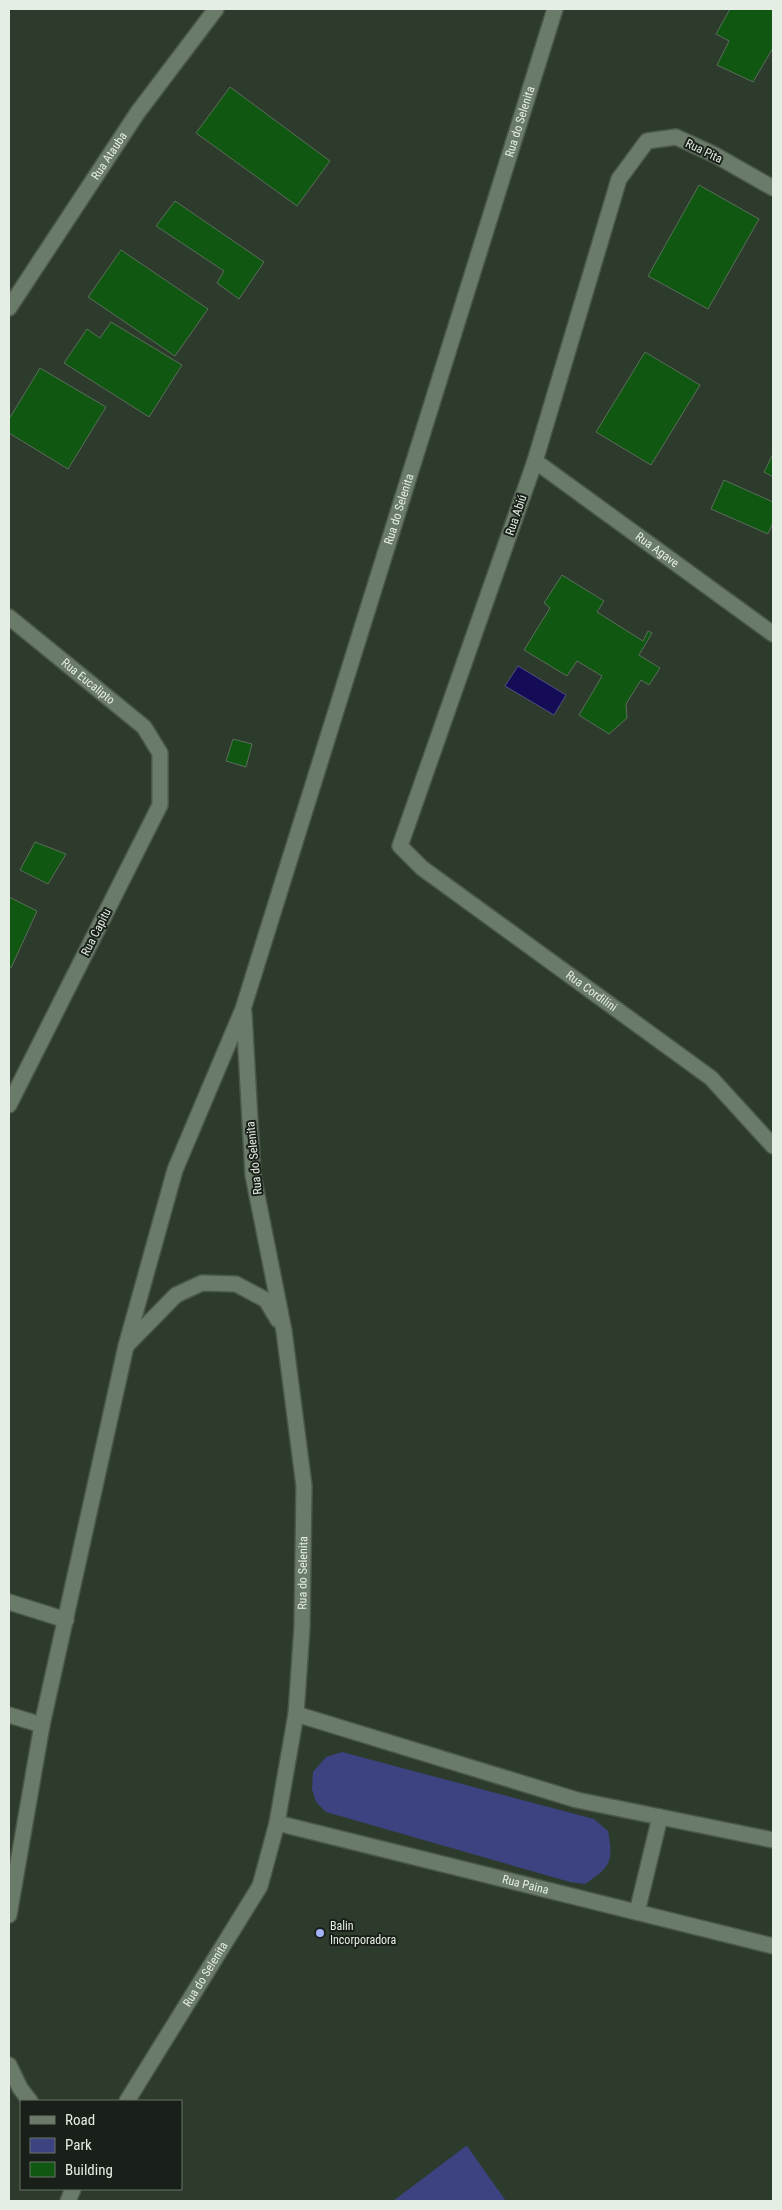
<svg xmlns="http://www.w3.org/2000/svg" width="782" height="2210" viewBox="0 0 782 2210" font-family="'Roboto Condensed',sans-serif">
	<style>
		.green { fill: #3c4380 }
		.water { fill: #140c56; stroke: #535081 }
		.building { fill: #105812; stroke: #5c6c5b }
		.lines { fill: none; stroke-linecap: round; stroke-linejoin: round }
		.minor-casing { stroke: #4a5749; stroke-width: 18 }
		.minor { stroke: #6a7b69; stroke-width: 15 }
		.poi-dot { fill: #a4b2fc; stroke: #192019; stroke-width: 2 }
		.labels { text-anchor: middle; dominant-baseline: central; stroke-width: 4; stroke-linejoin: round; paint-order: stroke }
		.street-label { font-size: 12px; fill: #e5eee4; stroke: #192019 }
		.poi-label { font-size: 12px; fill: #e5eee4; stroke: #192019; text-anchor: start }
	</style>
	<rect width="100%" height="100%" fill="#2c3b2b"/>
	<g class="green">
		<path d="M342,1752L594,1819L608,1831C614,1862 610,1867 585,1884L570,1882L326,1812L316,1802L312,1789L313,1772L326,1757Z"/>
		<path d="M467,2146L506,2201H393L466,2146Z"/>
	</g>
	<path class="water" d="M518,666L566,695L554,715L505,686Z"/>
	<g class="building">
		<path d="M730,9H773V48L753,82L717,65L729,41L716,34Z"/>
		<path d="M230,87L330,161L297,206L196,133Z"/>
		<path d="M699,185L759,219L708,309L648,276Z"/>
		<path d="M175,201L264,262L239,299L217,283L224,271L156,226Z"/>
		<path d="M121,250L208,309L175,356L88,297Z"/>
		<path d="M111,322L182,365L149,417L64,363L87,329L100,338Z"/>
		<path d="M645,352L700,385L651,465L596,432Z"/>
		<path d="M40,368L106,407L68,469L9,433V419Z"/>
		<path d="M773,454V477L764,472Z"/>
		<path d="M724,480L773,502V523L768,534L711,509Z"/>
		<path d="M562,575L604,601L597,612L643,641L648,631L652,633L639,655L660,668L649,685L641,680L626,704L627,718L609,734L579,715L602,676L577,661L567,676L524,650L550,608L544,603Z"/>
		<path d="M233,739L252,744L246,767L226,761Z"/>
		<path d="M35,842L66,854L48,884L20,870Z"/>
		<path d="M9,897L37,911L11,968L9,967Z"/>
	</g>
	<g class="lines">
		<g class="minor-casing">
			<g id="minor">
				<path id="s1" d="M773,188L715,155L676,137L647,141L619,179L535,461L400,846L422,868L711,1078L773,1146"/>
				<path id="s2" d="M9,308L138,112L216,9"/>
				<path id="s3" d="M535,461L773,634"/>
				<path id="s4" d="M9,617L144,727L160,753V805L9,1105"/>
				<path d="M127,1345L176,1295L202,1283L236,1284L266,1300L278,1320"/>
				<path d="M9,1602L66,1620"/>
				<path d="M296,1714L577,1800L773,1840"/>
				<path d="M9,1715L42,1725"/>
				<path id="s5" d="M277,1823L773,1946"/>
				<path d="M637,1912L660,1817"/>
				<path id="s6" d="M9,1915L42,1725L126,1346L175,1170L243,1009L555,9"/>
				<path d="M9,2065L20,2088L30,2101"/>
				<path id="s7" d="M127,2101L260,1886L277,1823L296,1714L302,1627L304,1486L284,1331L253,1175L244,1013"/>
				<path d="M68,2201L73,2189"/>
			</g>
		</g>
		<use href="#minor" class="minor"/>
	</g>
	<circle class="poi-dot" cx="320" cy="1933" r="5"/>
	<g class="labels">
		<g class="street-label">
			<text stroke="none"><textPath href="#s6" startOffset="1868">Rua do Selenita</textPath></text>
			<text transform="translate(704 151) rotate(26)">Rua Pita</text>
			<text stroke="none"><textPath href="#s2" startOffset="182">Rua Atauba</textPath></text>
			<text stroke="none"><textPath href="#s6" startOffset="1462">Rua do Selenita</textPath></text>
			<text transform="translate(516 515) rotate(-71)">Rua Abiú</text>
			<text stroke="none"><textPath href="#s3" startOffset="151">Rua Agave</textPath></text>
			<text stroke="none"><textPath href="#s4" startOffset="102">Rua Eucalipto</textPath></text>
			<text transform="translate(96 932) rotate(-63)">Rua Capitu</text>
			<text stroke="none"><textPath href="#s1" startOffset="1129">Rua Cordilini</textPath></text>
			<text transform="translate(254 1158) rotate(-96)">Rua do Selenita</text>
			<text stroke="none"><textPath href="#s7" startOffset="570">Rua do Selenita</textPath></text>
			<text stroke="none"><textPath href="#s5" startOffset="256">Rua Paina</textPath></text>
			<text stroke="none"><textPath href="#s7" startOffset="149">Rua do Selenita</textPath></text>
		</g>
		<g class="poi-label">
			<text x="330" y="1926">Balin<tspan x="330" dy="14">Incorporadora</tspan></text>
		</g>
	</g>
	<rect width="782" height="2210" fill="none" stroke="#e5eee4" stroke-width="20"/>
	<rect x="20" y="2100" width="162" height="90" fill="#192019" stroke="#6b726a"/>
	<rect x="30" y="2116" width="25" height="8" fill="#6a7b69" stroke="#6b726a"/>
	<text x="65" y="2125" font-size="15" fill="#e5eee4">Road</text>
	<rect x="30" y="2138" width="25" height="15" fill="#3c4380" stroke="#6b726a"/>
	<text x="65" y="2150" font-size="15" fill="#e5eee4">Park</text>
	<rect x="30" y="2162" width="25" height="15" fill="#105812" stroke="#6b726a"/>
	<text x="65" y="2175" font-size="15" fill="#e5eee4">Building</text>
</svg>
